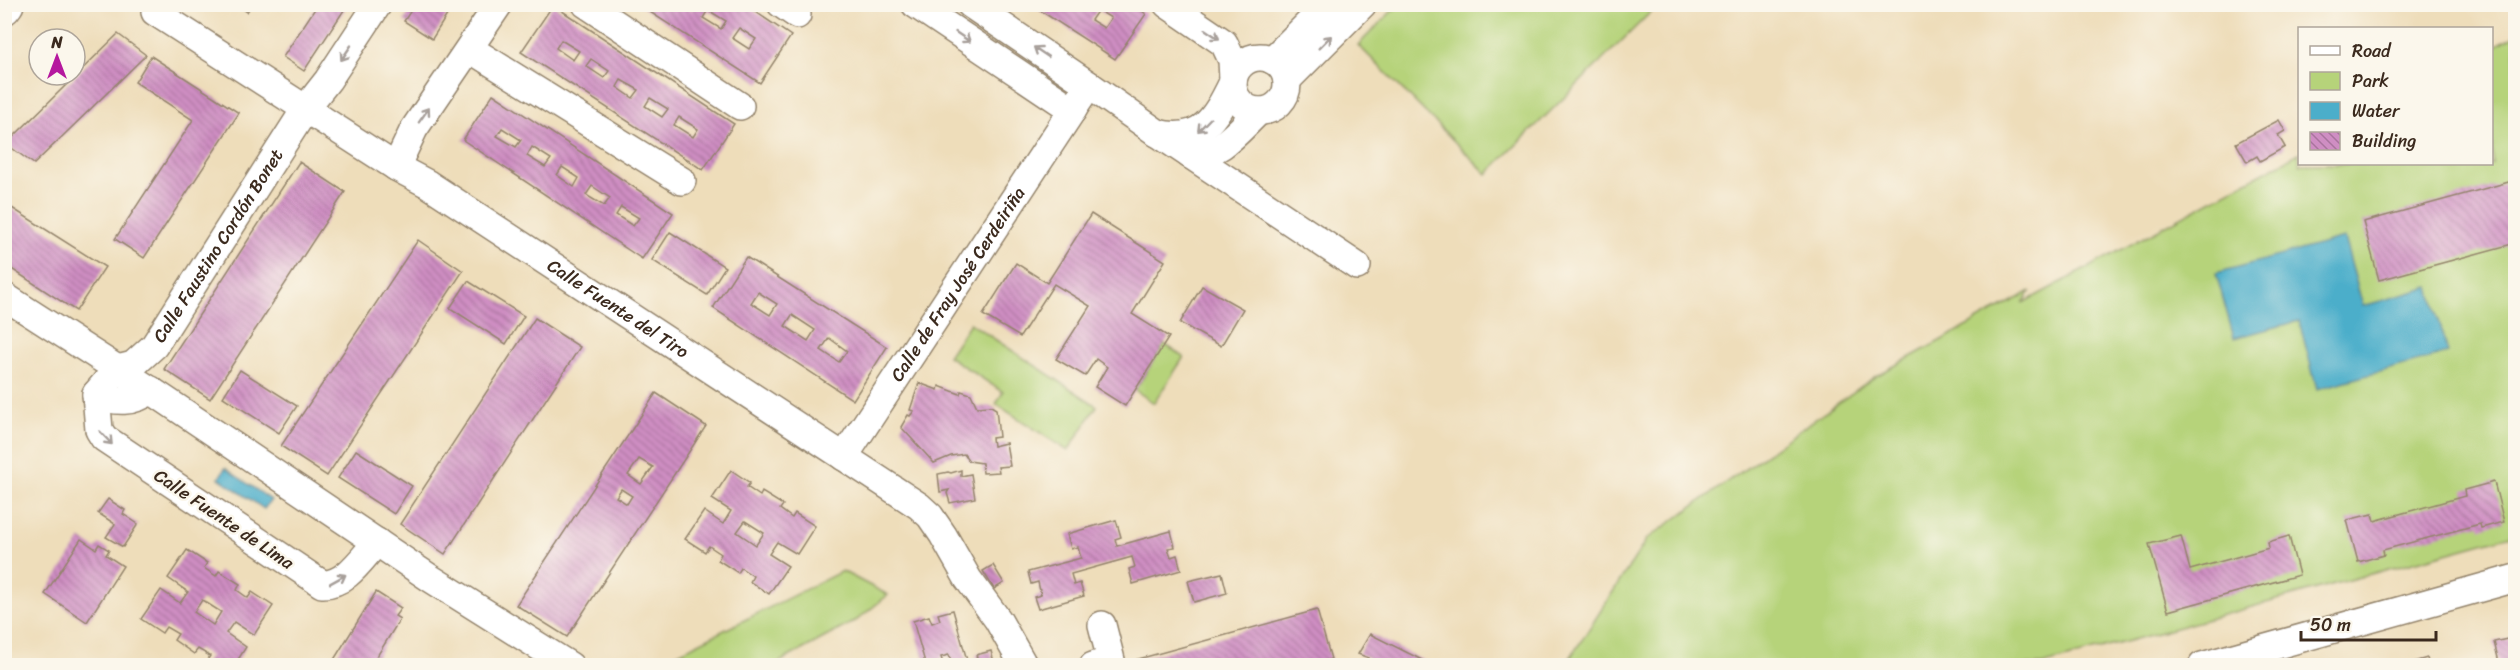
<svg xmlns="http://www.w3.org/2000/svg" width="2520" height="670" viewBox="0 0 2520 670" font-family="Sriracha,sans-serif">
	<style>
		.park { fill: #b6d37a; stroke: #787e4c; stroke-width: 1.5 }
		.water { fill: #4baeca; stroke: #436c74; stroke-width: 1.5 }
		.building { fill: url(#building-back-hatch); fill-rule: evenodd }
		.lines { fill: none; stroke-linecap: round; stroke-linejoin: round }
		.minor-casing { stroke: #94846c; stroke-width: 30 }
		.highway-casing { stroke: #94846c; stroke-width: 36 }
		.minor { stroke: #fff; stroke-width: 27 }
		.highway { stroke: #fff; stroke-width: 33 }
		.oneway { stroke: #a79f9a }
		.labels { text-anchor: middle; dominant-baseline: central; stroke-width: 5; stroke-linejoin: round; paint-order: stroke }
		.street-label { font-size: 18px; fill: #3b2a1e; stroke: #fbf7ec }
	</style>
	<defs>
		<pattern id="building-back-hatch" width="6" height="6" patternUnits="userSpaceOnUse" patternTransform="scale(1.5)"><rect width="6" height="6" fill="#cf8ec3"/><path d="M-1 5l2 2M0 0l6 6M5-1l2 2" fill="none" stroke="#a9749e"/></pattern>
	</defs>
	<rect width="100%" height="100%" fill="#fbf7ec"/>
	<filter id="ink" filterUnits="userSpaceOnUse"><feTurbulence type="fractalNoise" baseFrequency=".0167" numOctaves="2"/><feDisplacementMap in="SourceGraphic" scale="12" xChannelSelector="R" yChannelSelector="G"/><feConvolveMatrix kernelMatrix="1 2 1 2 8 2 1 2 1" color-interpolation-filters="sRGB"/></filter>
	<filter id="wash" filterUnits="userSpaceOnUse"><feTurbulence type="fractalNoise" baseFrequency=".008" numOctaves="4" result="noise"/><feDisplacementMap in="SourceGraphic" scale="24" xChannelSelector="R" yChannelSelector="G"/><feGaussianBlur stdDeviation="1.35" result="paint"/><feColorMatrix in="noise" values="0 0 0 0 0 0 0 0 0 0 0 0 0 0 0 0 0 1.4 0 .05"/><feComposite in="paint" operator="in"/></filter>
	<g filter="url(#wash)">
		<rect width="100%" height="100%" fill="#eeddba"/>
		<g class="park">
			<path d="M1398,5V4L1658,5L1487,174L1358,45Z"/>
			<path d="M2515,35V534L2042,665L1565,666L1647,539L1876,376L2031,291L2023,303L2299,153L2300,164H2492V48Z"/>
			<path d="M970,323L1097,406L1068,451L996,404L1003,392L948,356Z"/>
			<path d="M1164,344L1184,357L1154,403L1135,390Z"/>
			<path d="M842,571L888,595L857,620L774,665H655Z"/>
		</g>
		<g class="water">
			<path d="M2344,238L2363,306L2430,287L2448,353L2317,389L2299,321L2234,338L2216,273Z"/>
			<path d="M225,468L271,500L264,509L219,478Z"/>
		</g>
		<g id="blocks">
			<g class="building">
				<path d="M236,4H252L247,12Z"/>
				<path d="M318,4H348L304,71L283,57Z"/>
				<path d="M415,4H454L432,39L404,21Z"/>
				<path d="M695,4H744L791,36L760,83L639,5H682L692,10ZM708,10L726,21L721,29L703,18ZM739,28L756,39L749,49L732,38Z"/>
				<path d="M1030,4H1132L1146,14L1115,59ZM1098,10L1111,18L1104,28L1091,20Z"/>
				<path d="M553,5L734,124L703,170L521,52ZM561,40L579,51L573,60L556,48ZM591,59L609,71L604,78L586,66ZM621,80L639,90L633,98L617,87ZM650,98L668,109L662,117L645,106ZM679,117L698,129L693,137L674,125Z"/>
				<path d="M118,34L146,55L34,164L6,144Z"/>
				<path d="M151,56L239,113L144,258L115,239L193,120L135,82Z"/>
				<path d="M493,94L673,213L642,259L463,140ZM502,128L521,140L516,147L497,136ZM532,147L551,159L545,167L527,156ZM562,167L579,178L574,187L557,175ZM592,186L610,198L604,206L586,195ZM621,207L639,218L633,226L616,215Z"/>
				<path d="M2279,120L2285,131L2278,135L2285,147L2260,161L2257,156L2247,162L2236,143Z"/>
				<path d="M299,162L345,192L210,399L164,369Z"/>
				<path d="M2516,180V243L2379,280L2363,222Z"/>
				<path d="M4,203L105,267L76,311L4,264Z"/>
				<path d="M1091,214L1165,261L1132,314L1169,337L1125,406L1095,387L1107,367L1096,359L1085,376L1056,359L1090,306L1054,284L1020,337L983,315L1016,263L1047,283Z"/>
				<path d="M670,232L725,267L707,295L652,260Z"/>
				<path d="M418,240L463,271L327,476L281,446Z"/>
				<path d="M746,257L887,347L853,400L713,308ZM758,292L777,304L770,315L751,303ZM792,315L815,330L808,341L785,326ZM829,338L847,351L839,362L821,350Z"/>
				<path d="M468,281L524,316L506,344L450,308Z"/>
				<path d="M1202,286L1243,309L1221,346L1180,323Z"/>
				<path d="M535,318L580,347L445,554L400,524Z"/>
				<path d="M240,370L297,406L279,433L223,397Z"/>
				<path d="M919,383L938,390L939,386L960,394L961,391L971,394L977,407L991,406L996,409L999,437L992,438L993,446L1006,443L1010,466L998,467L999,472L983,473L982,463L969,461L964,454L951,456L934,463L901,427L908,415L910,416L914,411L910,410Z"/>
				<path d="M656,393L706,426L567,637L516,605ZM639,459L653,467L641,484L628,475ZM621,489L632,496L627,504L616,497Z"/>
				<path d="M356,450L412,486L394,514L338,478Z"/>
				<path d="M731,470L750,483L747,487L760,496L762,492L783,505L780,509L792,518L795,513L815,526L797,554L777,542L769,554L788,566L769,594L750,582L753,576L741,568L738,573L718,560L721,554L709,546L705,552L685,539L704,511L723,524L731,511L712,499ZM745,521L764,533L756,545L737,532Z"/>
				<path d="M961,470V476L971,474L975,498L950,503L947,493L949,490L940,492L938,474L948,472L951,473Z"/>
				<path d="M2494,482L2504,522L2481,528L2480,524L2383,550L2384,555L2358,562L2347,520L2372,514L2374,521L2465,496L2464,490Z"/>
				<path d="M108,499L125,510L123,514L138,524L123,547L106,537L115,524L98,513Z"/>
				<path d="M1116,520L1121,537L1115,539L1117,546L1171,531L1175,547L1168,548L1171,557L1177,555L1181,570L1133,584L1129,569L1135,567L1132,557L1071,574L1074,585L1080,583L1084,596L1038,609L1034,597L1041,595L1038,582L1031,584L1028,572L1081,558L1078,547L1071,549L1067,534Z"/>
				<path d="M2181,536L2190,570L2269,548L2268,542L2289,536L2299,575L2168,611L2149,544Z"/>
				<path d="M81,539L96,549L99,544L109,550L106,555L123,566L87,622L45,594Z"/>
				<path d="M187,550L207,563L204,568L216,576L219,571L240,584L237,590L248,598L252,592L273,606L254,635L234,622L226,633L246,647L234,666H211L206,662L210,656L198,649L194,654L174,640L178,634L166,627L162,633L141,619L161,590L180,603L188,592L168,578ZM202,600L221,612L213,625L194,612Z"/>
				<path d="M993,565L1004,583L994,589L983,571Z"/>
				<path d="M1222,573L1227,593L1194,602L1188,581Z"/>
				<path d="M376,592L401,608L395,616L400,619L371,666H330Z"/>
				<path d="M953,610L968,664L978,662L976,655L991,651L995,666H952L949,655L941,657L943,664L926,666L913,621L929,616L932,623L940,620L938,614Z"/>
				<path d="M1317,610L1331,659L1309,666H1133L1131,661Z"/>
				<path d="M1370,634L1434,666H1364L1369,658L1358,654Z"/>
				<path d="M2516,637V666H2500L2494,642Z"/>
				<path d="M2427,658L2429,666H2404V665Z"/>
			</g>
		</g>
	</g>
	<g filter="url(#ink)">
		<use href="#blocks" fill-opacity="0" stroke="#94846c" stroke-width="1.5"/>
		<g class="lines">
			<g class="minor-casing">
				<g id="minor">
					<path d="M586,4L740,106"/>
					<path d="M781,4L797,15"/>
					<path d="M915,4L1073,110"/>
					<path d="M970,4L1089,85"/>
					<path d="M1167,4L1224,43L1232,60L1233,80"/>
					<path id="s1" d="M155,12L396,167L428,184L919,506L930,516L943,535L968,579L998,620L1024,666"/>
					<path d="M470,49L682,181"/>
					<circle cx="1260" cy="84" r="27"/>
					<path d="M1272,60L1328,4"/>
					<path d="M1287,80L1363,4"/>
					<path d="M1157,133C1201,144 1215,119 1233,82"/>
					<path d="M1190,155C1219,157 1239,130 1259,111"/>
					<path d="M396,167L414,129L499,4"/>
					<path d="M4,296L158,395L430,578L570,666"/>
					<path d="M96,394C115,403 134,403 151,390"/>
					<path id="s2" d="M844,457L1089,85L1156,132L1357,266"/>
					<path id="s3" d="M377,542C362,558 346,585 322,584L104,438L99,430L96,394L117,369L133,365L154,346L306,108L328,80L378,4"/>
					<path d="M1093,666L1111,660L1102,625"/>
					<path d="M2202,666L2516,578"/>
				</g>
			</g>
			<g class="highway-casing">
				<path id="highway" d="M4,8L7,4"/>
			</g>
			<use href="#minor" class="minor"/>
			<use href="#highway" class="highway"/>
		</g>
		<defs><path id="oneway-shaft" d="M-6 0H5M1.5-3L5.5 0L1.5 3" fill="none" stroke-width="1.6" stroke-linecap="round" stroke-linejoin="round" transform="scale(1.5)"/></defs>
		<g class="oneway">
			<use href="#oneway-shaft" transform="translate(1212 34) rotate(34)"/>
			<use href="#oneway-shaft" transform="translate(963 37) rotate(34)"/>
			<use href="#oneway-shaft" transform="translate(1325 42) rotate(-45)"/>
			<use href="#oneway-shaft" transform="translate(1041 52) rotate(-146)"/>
			<use href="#oneway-shaft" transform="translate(346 53) rotate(124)"/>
			<use href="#oneway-shaft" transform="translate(424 115) rotate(-55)"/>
			<use href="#oneway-shaft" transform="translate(1204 125) rotate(134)"/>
			<use href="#oneway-shaft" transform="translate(106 438) rotate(47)"/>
			<use href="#oneway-shaft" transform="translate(338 579) rotate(-29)"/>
		</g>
	</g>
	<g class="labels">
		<g class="street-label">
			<text stroke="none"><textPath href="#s3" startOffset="576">Calle Faustino Cordón Bonet</textPath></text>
			<text stroke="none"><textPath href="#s2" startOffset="207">Calle de Fray José Cerdeiriña</textPath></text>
			<text stroke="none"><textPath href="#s1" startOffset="550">Calle Fuente del Tiro</textPath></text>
			<text transform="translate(224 519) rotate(34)">Calle Fuente de Lima</text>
		</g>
	</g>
	<rect width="2520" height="670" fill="none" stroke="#fbf7ec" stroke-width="24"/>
	<rect x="2298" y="27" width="195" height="138" fill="#fbf7ec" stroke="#aea59a" stroke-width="1.5"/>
	<rect x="2310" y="46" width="30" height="9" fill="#ffffff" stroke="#aea59a" stroke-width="1.5"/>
	<text x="2352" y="57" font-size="18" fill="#3b2a1e">Road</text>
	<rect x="2310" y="72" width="30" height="18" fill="#b6d37a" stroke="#aea59a" stroke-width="1.5"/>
	<text x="2352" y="87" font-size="18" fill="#3b2a1e">Park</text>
	<rect x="2310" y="102" width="30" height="18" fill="#4baeca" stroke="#aea59a" stroke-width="1.5"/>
	<text x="2352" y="117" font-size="18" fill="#3b2a1e">Water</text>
	<rect x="2310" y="132" width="30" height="18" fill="url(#building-back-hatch)" stroke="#aea59a" stroke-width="1.5"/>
	<text x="2352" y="147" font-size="18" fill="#3b2a1e">Building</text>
	<g transform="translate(57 57)"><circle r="28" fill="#fbf7ec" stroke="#aea59a" stroke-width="1.5"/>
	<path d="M0-4.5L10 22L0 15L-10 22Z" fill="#b5179e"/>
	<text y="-9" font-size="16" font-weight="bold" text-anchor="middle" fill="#3b2a1e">N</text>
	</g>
	<path d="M2301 631v9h135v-9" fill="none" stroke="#3b2a1e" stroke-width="3"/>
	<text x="2310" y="631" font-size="18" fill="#3b2a1e" stroke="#fbf7ec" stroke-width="4.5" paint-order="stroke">50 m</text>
</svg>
